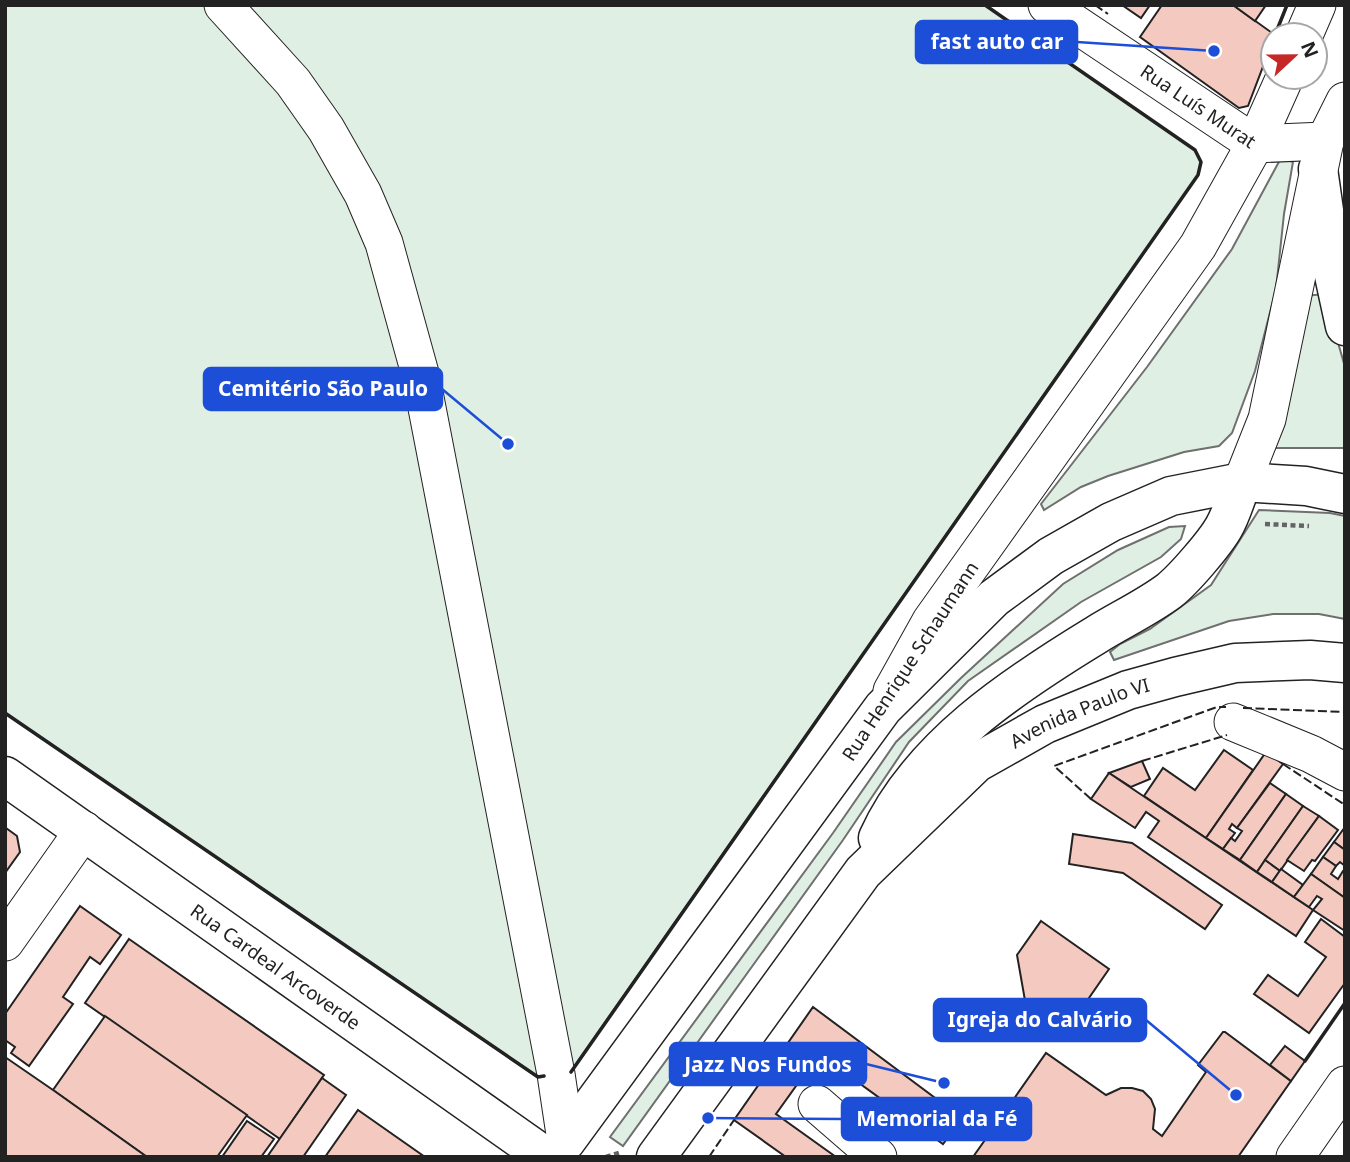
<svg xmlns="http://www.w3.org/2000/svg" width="1350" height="1162" viewBox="0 0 1350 1162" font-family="'Noto Sans',sans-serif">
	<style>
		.green { fill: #e0efe3; stroke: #6f6f6f; stroke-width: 2 }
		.building { fill: #f3c9c0; stroke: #222; stroke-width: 2 }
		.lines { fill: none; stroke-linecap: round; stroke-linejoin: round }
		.minor-casing { stroke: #222; stroke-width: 39 }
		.major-casing { stroke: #222; stroke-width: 41 }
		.path { stroke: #646464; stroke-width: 4.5; stroke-dasharray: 5 3.5; stroke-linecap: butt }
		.minor { stroke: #fff; stroke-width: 37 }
		.major { stroke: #fff; stroke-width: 38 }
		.fence { stroke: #222; stroke-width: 2; stroke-dasharray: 9 3.5; stroke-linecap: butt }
		.wall { stroke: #222; stroke-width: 3.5 }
		.labels { text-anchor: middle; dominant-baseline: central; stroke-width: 5; stroke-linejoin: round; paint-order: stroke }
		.street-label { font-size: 19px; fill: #222; stroke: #fff }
		.leader { fill: none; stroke: #1d4ed8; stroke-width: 2.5 }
		.callout-dot { fill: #1d4ed8; stroke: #fff; stroke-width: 2.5 }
		.callout { fill: #1d4ed8; stroke: #1d4ed8; stroke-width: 2.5 }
		.callout-label { font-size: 21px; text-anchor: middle; font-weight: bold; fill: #fff }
	</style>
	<rect width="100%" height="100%" fill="#fff"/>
	<g class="green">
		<path d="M5,5H985L1195,150L1201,162L1198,175L571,1071L538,1077L5,713Z"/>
		<path d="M1281,158L1293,162L1284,214L1276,289L1255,371L1232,433L1219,446L1184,452L1108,476L1081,487L1044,510L1041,504L1147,367L1232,249Z"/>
		<path d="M1324,294L1345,367V448H1273L1305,296Z"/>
		<path d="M1259,510L1330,513L1345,516V619L1319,614H1273L1229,621L1114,660L1110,652L1120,644L1150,629L1211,585Z"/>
		<path d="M1185,526L1181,539L1161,557L1081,602L968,681L909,742L843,840L623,1146L610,1137L833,833L896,742L961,678L1063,584L1118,550L1169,527Z"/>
	</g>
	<g class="building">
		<path d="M1122,5H1150L1141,18Z"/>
		<path d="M1162,5H1233L1275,35L1248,106L1239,108L1140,37Z"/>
		<path d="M1233,5H1266L1255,21Z"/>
		<path d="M1224,750L1253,770L1206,838L1144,796L1163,768L1195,790Z"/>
		<path d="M1266,752L1283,764L1237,828L1232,824L1229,829L1235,833L1223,849L1206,838Z"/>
		<path d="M1142,761L1150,779L1131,787L1109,773Z"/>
		<path d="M1109,773L1313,910L1296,936L1148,837L1159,821L1146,812L1135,828L1091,799Z"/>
		<path d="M1270,783L1286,794L1240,860L1223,849L1231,838L1235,841L1242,831L1237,828Z"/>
		<path d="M1286,794L1303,806L1257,872L1240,860Z"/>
		<path d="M1303,806L1319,816L1280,871L1265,860Z"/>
		<path d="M1319,816L1338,830L1315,861L1312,860L1304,871L1287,860Z"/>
		<path d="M1345,827V850L1334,842Z"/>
		<path d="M6,828L17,836L20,852L5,873Z"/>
		<path d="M1073,834L1132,843L1222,905L1205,929L1123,873L1069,864Z"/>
		<path d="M1334,842L1345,850V866L1340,862L1336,866L1323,857Z"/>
		<path d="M1323,857L1336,866L1331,874L1338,879L1343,871L1345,872V898L1311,874Z"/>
		<path d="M1265,860L1280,871L1272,882L1257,872Z"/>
		<path d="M1281,869L1303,885L1294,897L1272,882Z"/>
		<path d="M1311,874L1345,898V931L1313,910L1322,899L1317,896L1309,907L1294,897Z"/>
		<path d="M80,906L121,935L100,964L90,957L63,997L73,1004L29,1066L11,1053L15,1047L5,1040V1014Z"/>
		<path d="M1321,919L1345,937V983L1309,1033L1254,994L1268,975L1298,996L1326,957L1305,942Z"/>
		<path d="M1041,921L1109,969L1062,1037L1027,1012L1017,955Z"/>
		<path d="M129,939L324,1075L280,1139L85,1003Z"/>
		<path d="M813,1007L962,1118L943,1144L819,1054L776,1114L836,1157H786L734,1120Z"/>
		<path d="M105,1016L247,1115L217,1157H147L53,1090Z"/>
		<path d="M1223,1032H1225L1291,1081L1238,1157H973L1046,1053L1106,1095L1121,1088H1132L1143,1091L1151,1099L1155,1109L1153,1129L1162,1136L1206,1072L1198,1065Z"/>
		<path d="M1285,1046L1305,1061L1291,1081L1270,1065Z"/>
		<path d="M5,1057L53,1090L147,1157H5Z"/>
		<path d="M322,1078L346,1095L303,1157H267Z"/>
		<path d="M358,1110L425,1157H325Z"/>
		<path d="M247,1121L274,1139L261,1157H222Z"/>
	</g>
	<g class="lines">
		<g class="minor-casing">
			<g id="minor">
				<path d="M223,5L293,82L326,129L363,194L384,243L421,377L556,1074L566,1141"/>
				<path id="s1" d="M1047,5L1255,144L1325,141"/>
				<path d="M1304,35L1317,5"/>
				<path d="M1242,482L1267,419L1325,141L1345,101"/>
				<path d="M892,691L931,621L1198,246L1255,144L1285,77"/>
				<path d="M1233,722L1311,754L1345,772"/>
				<path d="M5,942L84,830"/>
				<path d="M817,1104L878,1157"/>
				<path d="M1295,1157L1345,1085"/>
			</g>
		</g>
		<g class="major-casing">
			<g id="major">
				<path d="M1318,169L1332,266L1345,326"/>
				<path id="s2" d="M5,776L546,1157"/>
				<path d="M878,838C919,747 1014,685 1096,635C1120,620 1146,608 1169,591C1184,579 1215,543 1224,527C1232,513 1236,497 1242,482"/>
				<path d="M551,1157L566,1141L883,708L994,598L1051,556L1111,522L1171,496L1242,482L1306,486L1345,494"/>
				<path id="s3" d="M656,1157L863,872L976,763L1045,724L1128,690L1175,677L1235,663L1310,660L1345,663"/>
			</g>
		</g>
		<g class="path">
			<path d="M1265,524L1309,526"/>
			<path d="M606,1157L622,1152"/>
		</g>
		<use href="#minor" class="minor"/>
		<use href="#major" class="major"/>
		<g class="fence">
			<path d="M1095,5L1108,14"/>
			<path d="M1243,708L1345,712"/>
			<path d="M1142,761L1227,735"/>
			<path d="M1283,764L1345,805"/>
			<path d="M1091,799L1054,766L1217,707H1226"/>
			<path d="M709,1157L734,1120"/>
		</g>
		<g class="wall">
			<path d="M1275,35L1287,5"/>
			<path d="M5,713L538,1077L544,1076"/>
			<path d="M1305,1061L1345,1003"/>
			<path d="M571,1072L1198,175L1201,162L1195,150L985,5"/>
		</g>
	</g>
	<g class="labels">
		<g class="street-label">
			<text stroke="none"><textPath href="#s1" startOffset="182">Rua Luís Murat</textPath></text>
			<text transform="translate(910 661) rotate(-57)">Rua Henrique Schaumann</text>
			<text stroke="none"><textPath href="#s3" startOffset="625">Avenida Paulo VI</textPath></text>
			<text stroke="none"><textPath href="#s2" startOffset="331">Rua Cardeal Arcoverde</textPath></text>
		</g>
	</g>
	<path class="leader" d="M1214 51L1077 42M508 444L442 389M1236 1095L1146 1020M944 1083L866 1064M708 1118L842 1119"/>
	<g class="callout-dot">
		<circle cx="1214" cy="51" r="7"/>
		<circle cx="508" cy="444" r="7"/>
		<circle cx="1236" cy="1095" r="7"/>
		<circle cx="944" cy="1083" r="7"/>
		<circle cx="708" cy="1118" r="7"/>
	</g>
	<g class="callout">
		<rect x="916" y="21" width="161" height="42" rx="7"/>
		<rect x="204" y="368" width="238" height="42" rx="7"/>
		<rect x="934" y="999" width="212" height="42" rx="7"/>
		<rect x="670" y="1043" width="196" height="42" rx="7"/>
		<rect x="842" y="1098" width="189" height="42" rx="7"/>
	</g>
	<g class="callout-label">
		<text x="997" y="49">fast auto car</text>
		<text x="323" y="396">Cemitério São Paulo</text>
		<text x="1040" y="1027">Igreja do Calvário</text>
		<text x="768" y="1072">Jazz Nos Fundos</text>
		<text x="937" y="1126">Memorial da Fé</text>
	</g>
	<rect width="1350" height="1162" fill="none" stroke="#222222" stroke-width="14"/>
	<g transform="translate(1294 56) rotate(68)"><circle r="33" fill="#ffffff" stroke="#a7a7a7" stroke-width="2"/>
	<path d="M0-5L12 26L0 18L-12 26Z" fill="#c62828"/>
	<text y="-10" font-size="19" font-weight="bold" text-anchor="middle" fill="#222222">N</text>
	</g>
</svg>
